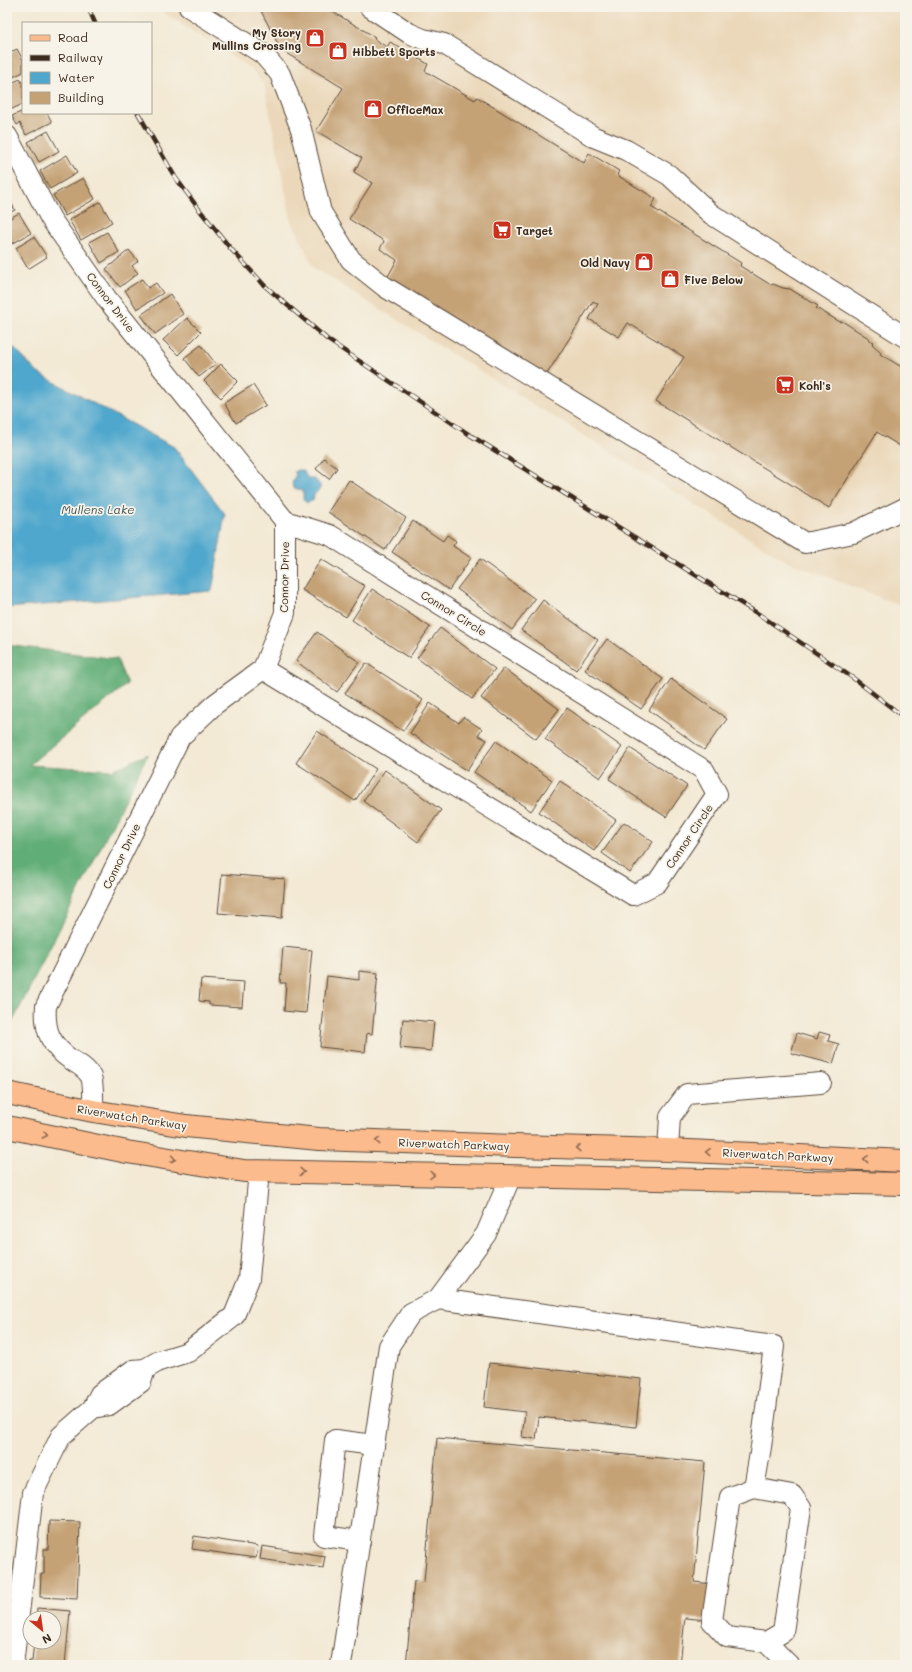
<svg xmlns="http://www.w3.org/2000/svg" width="912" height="1672" viewBox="0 0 912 1672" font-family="Mali,sans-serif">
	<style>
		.built { fill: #ebd8ba }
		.forest { fill: #60ad77; stroke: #4e6c4a }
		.water { fill: #50a7cd; stroke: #466876 }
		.building { fill: #c5a276 }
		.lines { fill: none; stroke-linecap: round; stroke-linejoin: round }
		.minor-casing { stroke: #574739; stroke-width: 22 }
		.major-casing { stroke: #574739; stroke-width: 24 }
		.minor { stroke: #fff; stroke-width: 20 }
		.major { stroke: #fbbb8d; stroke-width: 22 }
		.rail-casing { stroke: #3b2a1e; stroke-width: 4.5 }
		.rail { stroke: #f7f3e8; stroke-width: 3; stroke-dasharray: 9; stroke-linecap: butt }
		.oneway { stroke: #916b50 }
		.labels { text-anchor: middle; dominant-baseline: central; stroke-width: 3.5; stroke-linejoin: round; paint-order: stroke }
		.poi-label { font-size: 11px; font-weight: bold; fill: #3b2a1e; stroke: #f7f3e8; text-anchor: start }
		.street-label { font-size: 11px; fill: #3b2a1e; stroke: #f7f3e8 }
		.water-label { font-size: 12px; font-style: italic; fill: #42565b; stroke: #f7f3e8 }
	</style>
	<rect width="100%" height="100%" fill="#f7f3e8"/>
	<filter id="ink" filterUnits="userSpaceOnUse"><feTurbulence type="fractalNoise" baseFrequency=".025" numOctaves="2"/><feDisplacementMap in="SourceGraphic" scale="8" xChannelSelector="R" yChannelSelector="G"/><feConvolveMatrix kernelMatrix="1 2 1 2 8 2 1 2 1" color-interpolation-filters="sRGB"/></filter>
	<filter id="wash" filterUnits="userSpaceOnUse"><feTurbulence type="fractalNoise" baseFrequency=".012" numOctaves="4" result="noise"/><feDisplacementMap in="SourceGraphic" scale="16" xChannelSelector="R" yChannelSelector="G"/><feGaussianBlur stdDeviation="0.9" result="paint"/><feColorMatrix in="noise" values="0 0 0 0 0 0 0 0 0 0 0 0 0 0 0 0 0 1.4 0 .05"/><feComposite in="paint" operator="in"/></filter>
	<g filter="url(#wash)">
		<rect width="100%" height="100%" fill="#f3e9d4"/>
		<path class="built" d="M158,7H905V607L786,561L314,268L291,220L264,84L250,68L167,15Z"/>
		<path class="forest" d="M7,645L117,659L127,684L29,765L112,770L148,754L7,1033Z"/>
		<g class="water">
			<path d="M7,341L38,373L174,447L225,514L212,591L7,608Z"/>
			<path d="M297,470H303L308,479H315L320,485V489L314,495L313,500L308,503C300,500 305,495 302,490L293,488L292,482L296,474L294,472Z"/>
		</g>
		<g id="blocks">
			<g class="building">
				<path d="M259,7H327L328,9L375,37L374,39L387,47L390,42L428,64L425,71L475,100L477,97L584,163L589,153L619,171L617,175L656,199L651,207L741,263L740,266L771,285L773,284L783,288L790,289L818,306L816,308L840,322L842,321L870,339L869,340L874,342L872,344L881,352L880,354L905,369V449L877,432L829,508L656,401L684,357L628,323L619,337L589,319L598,304L593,301L545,377L386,280L397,260L380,249L384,241L349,219L372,183L354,172L362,158L316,131L343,88L281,50Z"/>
				<path d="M17,49L23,60V72L7,80V54Z"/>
				<path d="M20,79L23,84V104L10,110L7,104V85Z"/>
				<path d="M23,111V113H47L52,122L26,135L20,123L17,125L12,116Z"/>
				<path d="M48,131L59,151L39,162L28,142Z"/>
				<path d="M67,155L77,173L50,189L40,171Z"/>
				<path d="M83,178L95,199L65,216L53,195Z"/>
				<path d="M7,195L15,210L7,214Z"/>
				<path d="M100,202L112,222L81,240L69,220Z"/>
				<path d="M19,213L31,233L12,244L7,235V220Z"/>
				<path d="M107,232L119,252L101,263L89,242Z"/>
				<path d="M34,237L47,257L28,269L16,248Z"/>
				<path d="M129,250L138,261L132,266L138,273L120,287L106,269Z"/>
				<path d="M142,279L148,288L156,283L163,293L137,309L125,290Z"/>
				<path d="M170,294L183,314L155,334L141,315Z"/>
				<path d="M187,318L201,332L178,355L163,340Z"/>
				<path d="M201,345L216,364L199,377L184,358Z"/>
				<path d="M221,364L238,381L221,398L204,381Z"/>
				<path d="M253,385L266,405L236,423L224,403Z"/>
				<path d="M324,458L337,468L329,479L316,469Z"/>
				<path d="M349,480L406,518L385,550L328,512Z"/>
				<path d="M413,521L443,541L447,535L456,541L453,546L471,558L449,590L392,552Z"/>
				<path d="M321,559L365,586L346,617L302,590Z"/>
				<path d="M480,559L535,599L512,630L457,589Z"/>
				<path d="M372,589L430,627L409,658L352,620Z"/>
				<path d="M543,600L598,640L576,670L521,630Z"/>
				<path d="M440,628L495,669L472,699L417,658Z"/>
				<path d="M317,632L359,662L337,692L296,661Z"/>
				<path d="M607,639L663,679L641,709L585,670Z"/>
				<path d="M366,663L423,700L403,731L345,693Z"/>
				<path d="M504,668L559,709L536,739L481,698Z"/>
				<path d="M671,679L727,719L704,750L649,710Z"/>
				<path d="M430,703L459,723L463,717L482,729L478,735L487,740L467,771L410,733Z"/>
				<path d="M567,708L622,747L600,778L545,739Z"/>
				<path d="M317,731L376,769L355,801L296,763Z"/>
				<path d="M496,741L552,780L531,811L474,772Z"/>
				<path d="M630,748L687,786L666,817L609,779Z"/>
				<path d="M385,770L441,810L418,842L363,801Z"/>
				<path d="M560,781L616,820L594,851L539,812Z"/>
				<path d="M624,822L653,842L630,873L602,853Z"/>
				<path d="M222,874L285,879L282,918L218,913Z"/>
				<path d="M283,947L312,950L306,1013L284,1011L286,983H280Z"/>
				<path d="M359,971L378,973L372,1034L367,1033L365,1052L320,1047L327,976L359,980Z"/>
				<path d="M201,979L244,982L242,1007L209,1005V1002L199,1001Z"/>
				<path d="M403,1019L434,1022L431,1051L400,1048Z"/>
				<path d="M819,1032L830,1035L828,1041L839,1044L833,1064L791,1053L797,1033L817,1039Z"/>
				<path d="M489,1363L641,1379L636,1427L539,1417L536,1439L522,1437L525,1412L484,1407Z"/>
				<path d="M437,1438L705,1462L694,1582L712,1584L709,1620L685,1618L680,1665H406L414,1581L424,1582Z"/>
				<path d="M49,1521L80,1522L77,1599L40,1597L41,1574H44V1549H48Z"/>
				<path d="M194,1536L258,1546L256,1558L192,1549Z"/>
				<path d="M262,1546L325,1556L323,1568L260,1559Z"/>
				<path d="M37,1608L70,1611L65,1665H29V1661H32L34,1642H54V1618H36Z"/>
			</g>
		</g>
	</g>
	<g filter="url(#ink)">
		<use href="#blocks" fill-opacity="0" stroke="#574739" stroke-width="1"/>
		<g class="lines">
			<g class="minor-casing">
				<g id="minor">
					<path d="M189,7L263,54L280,74L301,129L321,212L351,260L385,287L805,543L853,533L905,508"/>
					<path d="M370,7L409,33L423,39L444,44L594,137L626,150L669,175L711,214L905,337"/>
					<path d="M7,136L51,219L107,299L285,521V613L263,669L215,704L180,737L46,1006C44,1031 51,1047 73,1061C80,1065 87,1069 91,1077C94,1084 93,1103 93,1111"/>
					<path d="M263,669L633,895L657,883L717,794L704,770L330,535L285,521"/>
					<path d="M668,1150L670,1117L687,1094L821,1083"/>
					<path d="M438,1299L774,1346L761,1447L754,1488"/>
					<path d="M93,1408L109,1405L141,1382L145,1369"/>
					<path d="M754,1488L792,1495L801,1508L783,1632L766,1642L727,1637L712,1621L730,1497Z"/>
					<path d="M360,1541L324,1536L335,1440L374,1445"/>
					<path d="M766,1642L789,1665"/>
					<path d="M13,1665L33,1493L61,1436L93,1408L100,1394L133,1370L145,1369L159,1361L188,1352L234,1316L249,1279L259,1171"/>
					<path d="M341,1665L389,1346L411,1313L438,1299L486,1234L511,1176"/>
				</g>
			</g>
			<g class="major-casing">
				<g id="major">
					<path d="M7,1093L93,1111L186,1126L319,1139L515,1146L668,1150L905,1161"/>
					<path d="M7,1127L127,1152L244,1171L905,1184"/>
				</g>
			</g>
			<use href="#minor" class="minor"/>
			<use href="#major" class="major"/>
			<g class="rail-casing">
				<g id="rail">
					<path d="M88,7L95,23"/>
					<path d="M138,113L175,177L198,208L231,249L265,286L328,340L470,435L760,615L853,678L905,718"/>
				</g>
			</g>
			<use href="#rail" class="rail"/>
		</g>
		<defs><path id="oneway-chevron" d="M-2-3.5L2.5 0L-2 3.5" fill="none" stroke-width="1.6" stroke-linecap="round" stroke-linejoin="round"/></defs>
		<g class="oneway">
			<use href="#oneway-chevron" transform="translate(45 1135) rotate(11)"/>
			<use href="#oneway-chevron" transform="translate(378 1141) rotate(-178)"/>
			<use href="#oneway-chevron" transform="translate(578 1148) rotate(-179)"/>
			<use href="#oneway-chevron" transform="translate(708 1152) rotate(-177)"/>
			<use href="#oneway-chevron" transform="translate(173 1159) rotate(10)"/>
			<use href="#oneway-chevron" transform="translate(866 1159) rotate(-177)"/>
			<use href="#oneway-chevron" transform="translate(302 1172) rotate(1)"/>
			<use href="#oneway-chevron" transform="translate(432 1175) rotate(1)"/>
		</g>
	</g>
	<defs>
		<g id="shop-square" transform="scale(1)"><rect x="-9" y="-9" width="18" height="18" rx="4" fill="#c8321e" stroke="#f7f3e8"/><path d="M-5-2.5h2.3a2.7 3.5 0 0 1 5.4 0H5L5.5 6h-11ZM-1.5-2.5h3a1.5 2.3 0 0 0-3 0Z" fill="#fff"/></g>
		<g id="supermarket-square" transform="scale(1)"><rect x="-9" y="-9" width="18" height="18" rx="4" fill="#c8321e" stroke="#f7f3e8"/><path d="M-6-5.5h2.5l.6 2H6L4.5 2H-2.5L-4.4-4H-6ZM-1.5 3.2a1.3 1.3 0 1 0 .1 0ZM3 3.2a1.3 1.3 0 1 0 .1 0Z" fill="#fff"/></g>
	</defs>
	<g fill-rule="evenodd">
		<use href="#shop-square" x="315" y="38"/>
		<use href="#shop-square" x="338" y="51"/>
		<use href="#shop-square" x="373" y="109"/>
		<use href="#supermarket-square" x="502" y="230"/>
		<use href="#shop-square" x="644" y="262"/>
		<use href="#shop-square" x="670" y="279"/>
		<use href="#supermarket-square" x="785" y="385"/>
	</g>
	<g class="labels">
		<g class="poi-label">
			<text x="301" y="32" text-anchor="end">My Story<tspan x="301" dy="13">Mullins Crossing</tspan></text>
			<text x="352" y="51">Hibbett Sports</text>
			<text x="387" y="109">OfficeMax</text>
			<text x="516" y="230">Target</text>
			<text x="630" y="262" text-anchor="end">Old Navy</text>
			<text x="684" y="279">Five Below</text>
			<text x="799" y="385">Kohl's</text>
		</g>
		<g class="street-label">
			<text transform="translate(111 302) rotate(53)">Connor Drive</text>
			<text transform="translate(284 577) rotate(-89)">Connor Drive</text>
			<text transform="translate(454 613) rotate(32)">Connor Circle</text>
			<text transform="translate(689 836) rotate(-56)">Connor Circle</text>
			<text transform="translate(121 856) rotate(-64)">Connor Drive</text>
			<text transform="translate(132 1117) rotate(9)">Riverwatch Parkway</text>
			<text transform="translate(454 1144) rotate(2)">Riverwatch Parkway</text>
			<text transform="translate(778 1155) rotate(3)">Riverwatch Parkway</text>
		</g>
		<g class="water-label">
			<text x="98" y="509">Mullens Lake</text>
		</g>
	</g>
	<rect width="912" height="1672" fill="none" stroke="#f7f3e8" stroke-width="24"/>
	<rect x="22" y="22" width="130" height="92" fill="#f7f3e8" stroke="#aca397"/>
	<rect x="30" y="35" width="20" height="6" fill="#fbbb8d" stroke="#aca397"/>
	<text x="58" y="42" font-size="12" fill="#3b2a1e">Road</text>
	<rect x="30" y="55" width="20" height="6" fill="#3b2a1e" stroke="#aca397"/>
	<text x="58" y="62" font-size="12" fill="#3b2a1e">Railway</text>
	<rect x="30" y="72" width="20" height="12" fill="#50a7cd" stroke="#aca397"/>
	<text x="58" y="82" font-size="12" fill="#3b2a1e">Water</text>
	<rect x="30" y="92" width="20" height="12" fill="#c5a276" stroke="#aca397"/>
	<text x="58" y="102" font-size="12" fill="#3b2a1e">Building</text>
	<g transform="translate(42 1630) rotate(151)"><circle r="19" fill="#f7f3e8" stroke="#aca397"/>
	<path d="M0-3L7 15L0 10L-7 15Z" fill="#c8321e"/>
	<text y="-6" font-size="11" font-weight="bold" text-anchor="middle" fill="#3b2a1e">N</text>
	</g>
</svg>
